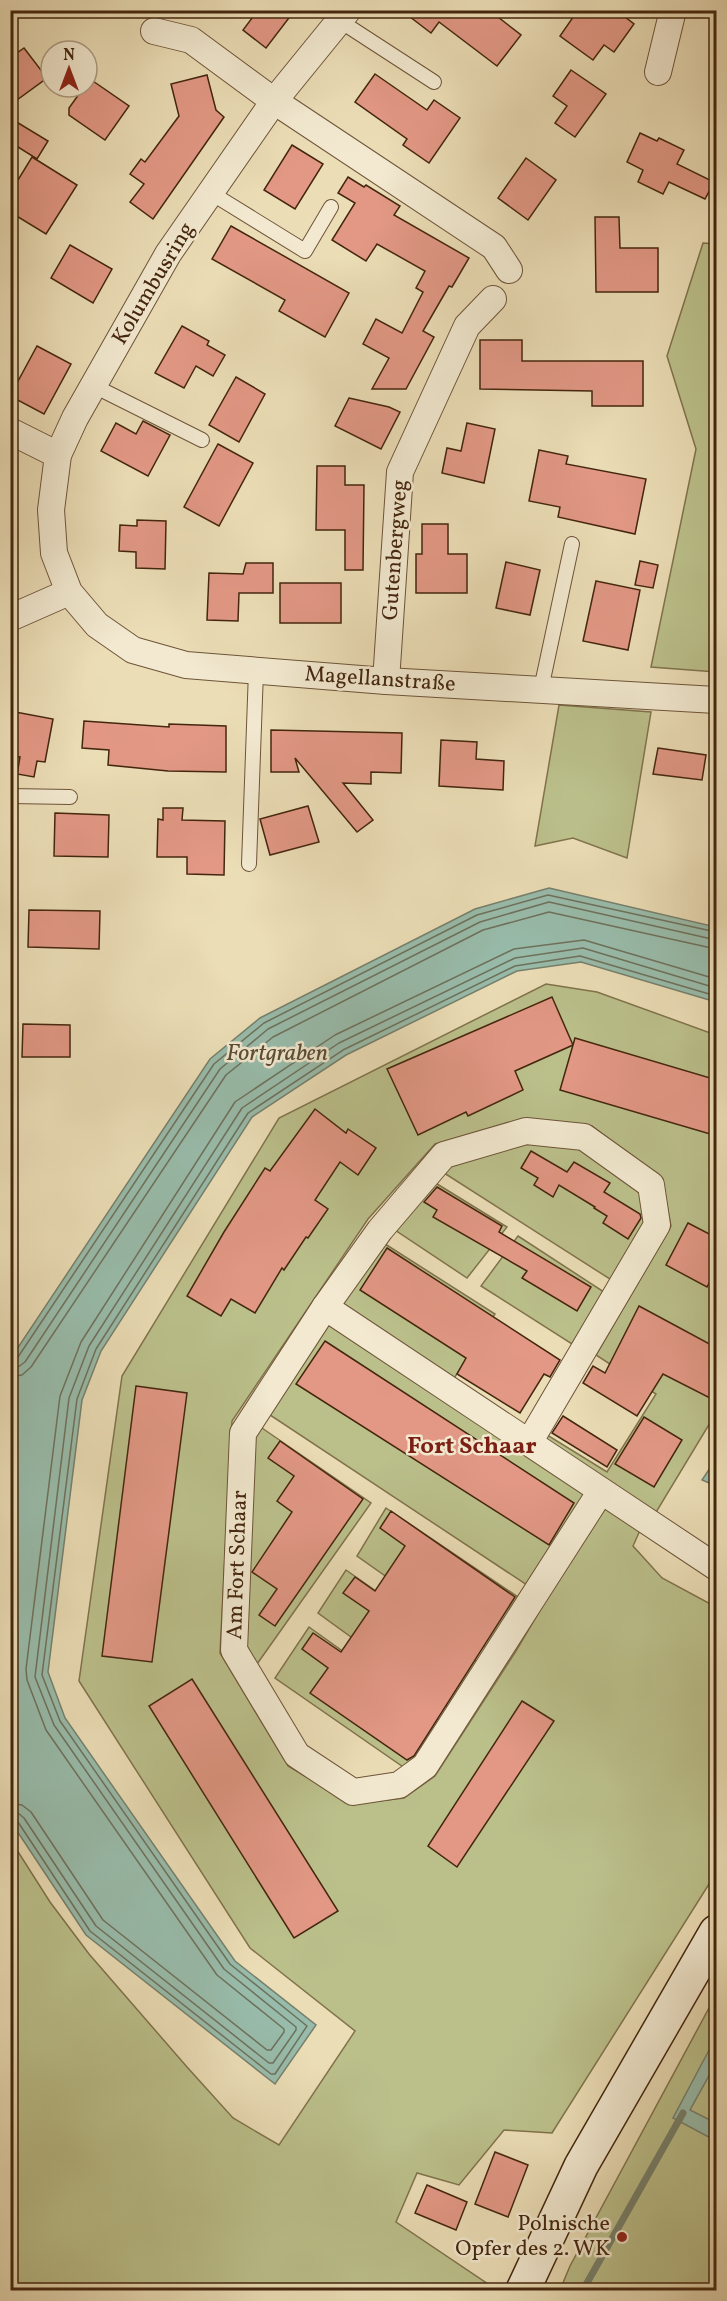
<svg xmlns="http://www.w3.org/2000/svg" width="727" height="2301" viewBox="0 0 727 2301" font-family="Vollkorn,serif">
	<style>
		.green { fill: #bbc08b; stroke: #80734c; stroke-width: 1.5 }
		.water { fill: #98bcab; stroke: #76806c; stroke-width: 1.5 }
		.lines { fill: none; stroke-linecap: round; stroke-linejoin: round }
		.shore { stroke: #6e715c; stroke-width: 1.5 }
		.stream { stroke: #76806c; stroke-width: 7 }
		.building { fill: #e29885; stroke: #44260e; stroke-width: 1.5 }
		.lane-casing { stroke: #6e5438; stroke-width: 16 }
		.street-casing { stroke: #6e5438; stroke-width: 28 }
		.secondary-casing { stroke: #44260e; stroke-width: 36 }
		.lane { stroke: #f2e9d0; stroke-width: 14 }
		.street { stroke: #f2e9d0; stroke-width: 26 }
		.secondary { stroke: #f2e9d0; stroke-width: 33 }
		.poi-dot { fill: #8f2418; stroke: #f2e9d0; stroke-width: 2 }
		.labels { text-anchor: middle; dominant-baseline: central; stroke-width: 5; stroke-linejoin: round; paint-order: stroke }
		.street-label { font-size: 22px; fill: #44260e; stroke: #f2e9d0 }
		.poi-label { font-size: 22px; fill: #44260e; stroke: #f2e9d0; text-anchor: end }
		.water-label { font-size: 24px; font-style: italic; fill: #594c35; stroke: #f2e9d0 }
		.neighbourhood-label { font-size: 24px; font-weight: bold; fill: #7a1f14; stroke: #f2e9d0 }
	</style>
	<rect width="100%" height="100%" fill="#ebddb6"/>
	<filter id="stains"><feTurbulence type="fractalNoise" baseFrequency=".00333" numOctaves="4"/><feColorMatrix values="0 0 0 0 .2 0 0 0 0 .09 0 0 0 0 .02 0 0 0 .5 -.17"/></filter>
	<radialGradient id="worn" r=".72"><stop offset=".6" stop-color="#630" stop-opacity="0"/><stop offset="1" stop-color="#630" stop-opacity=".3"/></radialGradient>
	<g class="green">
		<path d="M703,243L716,244V672L651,667L696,449L667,356Z"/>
		<path d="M559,705L651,712L627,858L573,838L535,846Z"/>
		<path d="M546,984L597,992L716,1035V1413L655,1514L540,1438L544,1433L607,1472L656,1394L596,1355L671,1226L662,1180L592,1126L526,1119L435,1144L368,1219L232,1421L220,1653L288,1766L351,1804L404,1798L435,1776L516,1651L603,1503L641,1528L633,1546L662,1578L716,1607V1873L552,2133L504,2130L459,2185L417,2173L396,2222L497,2290H11L10,1839L50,1902L89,1954L187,2067L233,2118L279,2145L355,2031L250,1948L79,1681L122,1376L279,1118Z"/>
		<path d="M527,1141L580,1145L644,1191L649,1222L613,1281L441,1171L449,1162Z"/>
		<path d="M429,1179L507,1227L467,1278L392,1228Z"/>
		<path d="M518,1236L604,1292L572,1344L481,1286Z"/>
		<path d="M382,1242L495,1314L453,1380L338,1304Z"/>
		<path d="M328,1322L589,1495L530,1587L267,1413Z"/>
		<path d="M259,1426L371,1503L257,1664L244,1641L254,1433Z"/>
		<path d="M386,1508L521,1599L489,1649L357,1556Z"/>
		<path d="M346,1570L483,1666L453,1711L318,1613Z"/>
		<path d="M309,1627L443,1723L409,1771L275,1678Z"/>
		<path d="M716,1995V2290H560L570,2266Z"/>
	</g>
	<g class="water">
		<path d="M549,888L716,927V1002L581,962L517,971L346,1055L252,1117L101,1351L82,1400L48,1672L65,1718L235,1961L316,2025L275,2084L86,1935L11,1822V1358L210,1059L260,1018L475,909Z"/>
		<path d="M716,1459V1486L702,1480Z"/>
		<path d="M716,2037V2063L690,2110L716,2123V2141L673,2118Z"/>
	</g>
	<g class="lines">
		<g class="shore">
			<path d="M10,1361L18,1357L214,1064L264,1023L477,915L548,895L716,932"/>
			<path d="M10,1368L18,1367L25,1362L220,1069L268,1029L480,922L549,902L716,940"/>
			<path d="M10,1377L22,1375L31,1367L226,1075L273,1037L483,930L549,912L716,949"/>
			<path d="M10,1803L22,1805L31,1812L103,1920L267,2050H271L284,2032V2029L217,1975L46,1730L27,1680L26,1669L60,1396L81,1342L235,1102L335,1035L514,949L584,940L716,979"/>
			<path d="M10,1812L18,1813L24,1818L96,1926L269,2063H273L296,2030V2027L224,1969L54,1725L35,1677L69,1398L89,1346L242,1108L339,1043L515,958L583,948L716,988"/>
			<path d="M10,1819L18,1822L90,1931L271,2074H275L307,2026L230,1964L60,1721L42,1675L77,1399L96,1349L248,1113L343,1050L515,966L580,956L716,996"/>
		</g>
		<path class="stream" d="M583,2290L683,2113"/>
	</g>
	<g class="building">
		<path d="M258,10H295L266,48L243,30Z"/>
		<path d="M401,10H489L521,35L497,66L439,22L431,33Z"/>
		<path d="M578,10H616L634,24L614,52L604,45L593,60L560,36Z"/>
		<path d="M24,48L47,78L10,105V58Z"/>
		<path d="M571,70L606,94L575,137L555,123L567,106L553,96Z"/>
		<path d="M375,74L427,110L434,100L460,118L429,163L403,145L407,139L355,102Z"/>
		<path d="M207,75L216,110L224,117L153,219L130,202L144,184L130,174L141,159L145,162L179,116L171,84Z"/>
		<path d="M90,79L129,106L105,140L69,115V108L84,87H87Z"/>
		<path d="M10,118L48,141L37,159L10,142Z"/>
		<path d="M640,133L657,141L659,138L684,150L677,164L714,182L705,199L669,182L663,194L638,182L643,170L627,162Z"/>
		<path d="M292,145L323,164L295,209L264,190Z"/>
		<path d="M32,157L77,185L46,234L10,212V193Z"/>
		<path d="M526,158L556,180L528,220L498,198Z"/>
		<path d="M348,177L364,187L366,185L400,206L394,215L469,258L452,287L449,286L423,331L434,337L406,389H372L389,358L363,344L376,319L402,333L423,292L416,288L425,271L377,244L366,261L332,240L355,203L338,193Z"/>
		<path d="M595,217H619L620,248H658V292H596Z"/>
		<path d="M231,226L349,293L325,337L279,311L285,300L212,259Z"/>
		<path d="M70,245L112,269L93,303L51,278Z"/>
		<path d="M182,326L209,341L207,345L225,355L213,376L196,366L184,388L155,373Z"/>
		<path d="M480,340H522V361H643V406H592V391L480,389Z"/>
		<path d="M37,346L71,364L44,414L10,396Z"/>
		<path d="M236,377L265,394L239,442L209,425Z"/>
		<path d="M349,398L389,407L400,412L381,449L335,426Z"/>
		<path d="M143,421L170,435L148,476L101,451L116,423L136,434Z"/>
		<path d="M467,423L495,429L484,483L442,473L447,448L461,451Z"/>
		<path d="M218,444L253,463L219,526L184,507Z"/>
		<path d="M539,450L568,456L566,464L646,479L635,534L558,517L560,507L529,501Z"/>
		<path d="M317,466H345V485H364L363,570H345V530H316Z"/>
		<path d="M137,520L166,521L165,569L136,568V552L119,551L120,525L137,526Z"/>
		<path d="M422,524H448V554H467V593H416V554H422Z"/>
		<path d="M640,561L658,565L653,588L635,585Z"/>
		<path d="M506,562L540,570L530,615L496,608Z"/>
		<path d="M246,563H273V593H239L238,621L207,620L209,573L243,574Z"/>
		<path d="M596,581L640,590L628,650L583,641Z"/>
		<rect x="280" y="583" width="61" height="40"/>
		<path d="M10,711L53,719L45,762L37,761L34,777L17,774L20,757L10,756Z"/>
		<path d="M84,721L169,727V724L226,726V772L168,771L108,765L109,750L82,748Z"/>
		<path d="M271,730L402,733L401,773L371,772V784L343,783L373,820L357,832L295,758L299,772H271Z"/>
		<path d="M441,740L477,742L476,759L504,761L503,790L439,786Z"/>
		<path d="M658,748L706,755L702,780L653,774Z"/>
		<path d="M308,806L319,842L270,855L260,819Z"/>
		<path d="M163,808H183L182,820L225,821L224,875L187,874V857H157L158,819L163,820Z"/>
		<path d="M55,813L109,815L108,857L54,856Z"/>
		<path d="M29,910L100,911L99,949L28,947Z"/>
		<path d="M552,997L573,1045L515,1071L523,1090L468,1116L466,1112L418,1135L387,1069Z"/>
		<path d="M23,1024L70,1025V1057H22Z"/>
		<path d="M575,1038L717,1080V1136L560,1090Z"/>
		<path d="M315,1109L346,1133L348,1129L376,1148L358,1175L340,1162L315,1200L328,1209L308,1238L306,1237L284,1270L282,1268L255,1313L231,1299L221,1316L187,1296L224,1232L265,1168L270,1171Z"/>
		<path d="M531,1151L567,1172L574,1162L610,1183L604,1192L640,1214L641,1218L628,1239L603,1223L607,1216L594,1208L595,1207L559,1185L553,1197L534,1185L538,1178L521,1168Z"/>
		<path d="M437,1187L502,1226L499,1232L591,1287L577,1311L522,1278L527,1271L433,1217L437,1210L424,1202Z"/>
		<path d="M688,1223L717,1238V1268L707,1287L666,1265Z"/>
		<path d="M387,1248L560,1360L550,1377L544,1374L520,1413L457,1374L466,1358L360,1290Z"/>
		<path d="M639,1306L717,1348V1385L710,1398L663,1374L637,1416L583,1383L593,1366L605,1373Z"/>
		<path d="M325,1341L574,1503L549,1545L296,1384Z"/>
		<path d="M136,1386L187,1393L152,1662L102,1656Z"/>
		<path d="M563,1416L617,1450L607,1467L552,1433Z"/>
		<path d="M644,1417L682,1440L654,1487L615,1464Z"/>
		<path d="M280,1441L363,1499L275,1626L259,1615L277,1589L252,1572L292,1512L277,1501L294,1476L268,1458Z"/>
		<path d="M391,1511L515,1597L414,1756L407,1760L310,1693L328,1668L302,1649L313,1633L341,1652L369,1611L343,1593L355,1577L375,1591L405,1546L380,1528Z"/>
		<path d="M192,1679L338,1911L294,1938L149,1706Z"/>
		<path d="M522,1701L554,1721L457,1867L428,1846Z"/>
		<path d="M495,2152L528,2165L508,2217L475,2204Z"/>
		<path d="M427,2185L467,2202L456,2230L415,2213Z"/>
	</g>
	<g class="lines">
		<g class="lane-casing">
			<g id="lane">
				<path d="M340,21L434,82"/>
				<path d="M211,193L305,251L331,207"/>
				<path d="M94,386L202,440"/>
				<path d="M541,689L572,544"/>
				<path d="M10,796L70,797"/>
				<path d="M249,864L256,671"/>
			</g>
		</g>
		<g class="street-casing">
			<g id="street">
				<path d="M348,10L274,101L168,254L75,418L58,455L51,510L54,553L69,592L97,625L133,650L186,665L386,681L716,700"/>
				<path d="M154,31L191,40L274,101L494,247L509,270"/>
				<path d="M658,72L673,10"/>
				<path d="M10,431L58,455"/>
				<path d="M10,618L69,592"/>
				<path d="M386,681L400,472L467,326L493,299"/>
				<path d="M325,1307L716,1567"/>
				<path d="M530,1441L657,1225L651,1185L584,1137L526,1131L444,1155L380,1230L325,1307L243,1433L234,1650L297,1755L353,1792L399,1785L425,1766L601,1491"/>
			</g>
		</g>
		<g class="secondary-casing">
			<path id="secondary" d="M523,2290L581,2166L716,1932"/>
		</g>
		<use href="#lane" class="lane"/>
		<use href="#street" class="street"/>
		<use href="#secondary" class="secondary"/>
	</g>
	<circle class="poi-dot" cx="622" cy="2237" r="6"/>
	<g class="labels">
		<g class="street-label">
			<text transform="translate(154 284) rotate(-59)">Kolumbusring</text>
			<text transform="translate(396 550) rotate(-86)">Gutenbergweg</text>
			<text transform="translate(380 680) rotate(4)">Magellanstraße</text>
			<text transform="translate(238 1565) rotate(-88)">Am Fort Schaar</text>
		</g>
		<g class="poi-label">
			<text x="610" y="2224">Polnische<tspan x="610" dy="25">Opfer des 2. WK</tspan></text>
		</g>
		<g class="water-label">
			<text x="277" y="1054">Fortgraben</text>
		</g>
		<g class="neighbourhood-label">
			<text x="472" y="1447">Fort Schaar</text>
		</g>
	</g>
	<rect width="727" height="2301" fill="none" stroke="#ebddb6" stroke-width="36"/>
	<rect x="12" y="12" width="703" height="2277" fill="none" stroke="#44260e" stroke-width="3"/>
	<rect x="18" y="18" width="691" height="2265" fill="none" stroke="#44260e" stroke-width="1.5"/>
	<g transform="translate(69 69)"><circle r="28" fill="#f2e9d0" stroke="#ac9b82" stroke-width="1.5"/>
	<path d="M0-4.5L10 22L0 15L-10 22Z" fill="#8f2418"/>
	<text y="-9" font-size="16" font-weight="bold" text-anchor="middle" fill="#44260e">N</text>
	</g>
	<rect width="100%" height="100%" filter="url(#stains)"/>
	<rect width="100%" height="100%" fill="url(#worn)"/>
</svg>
